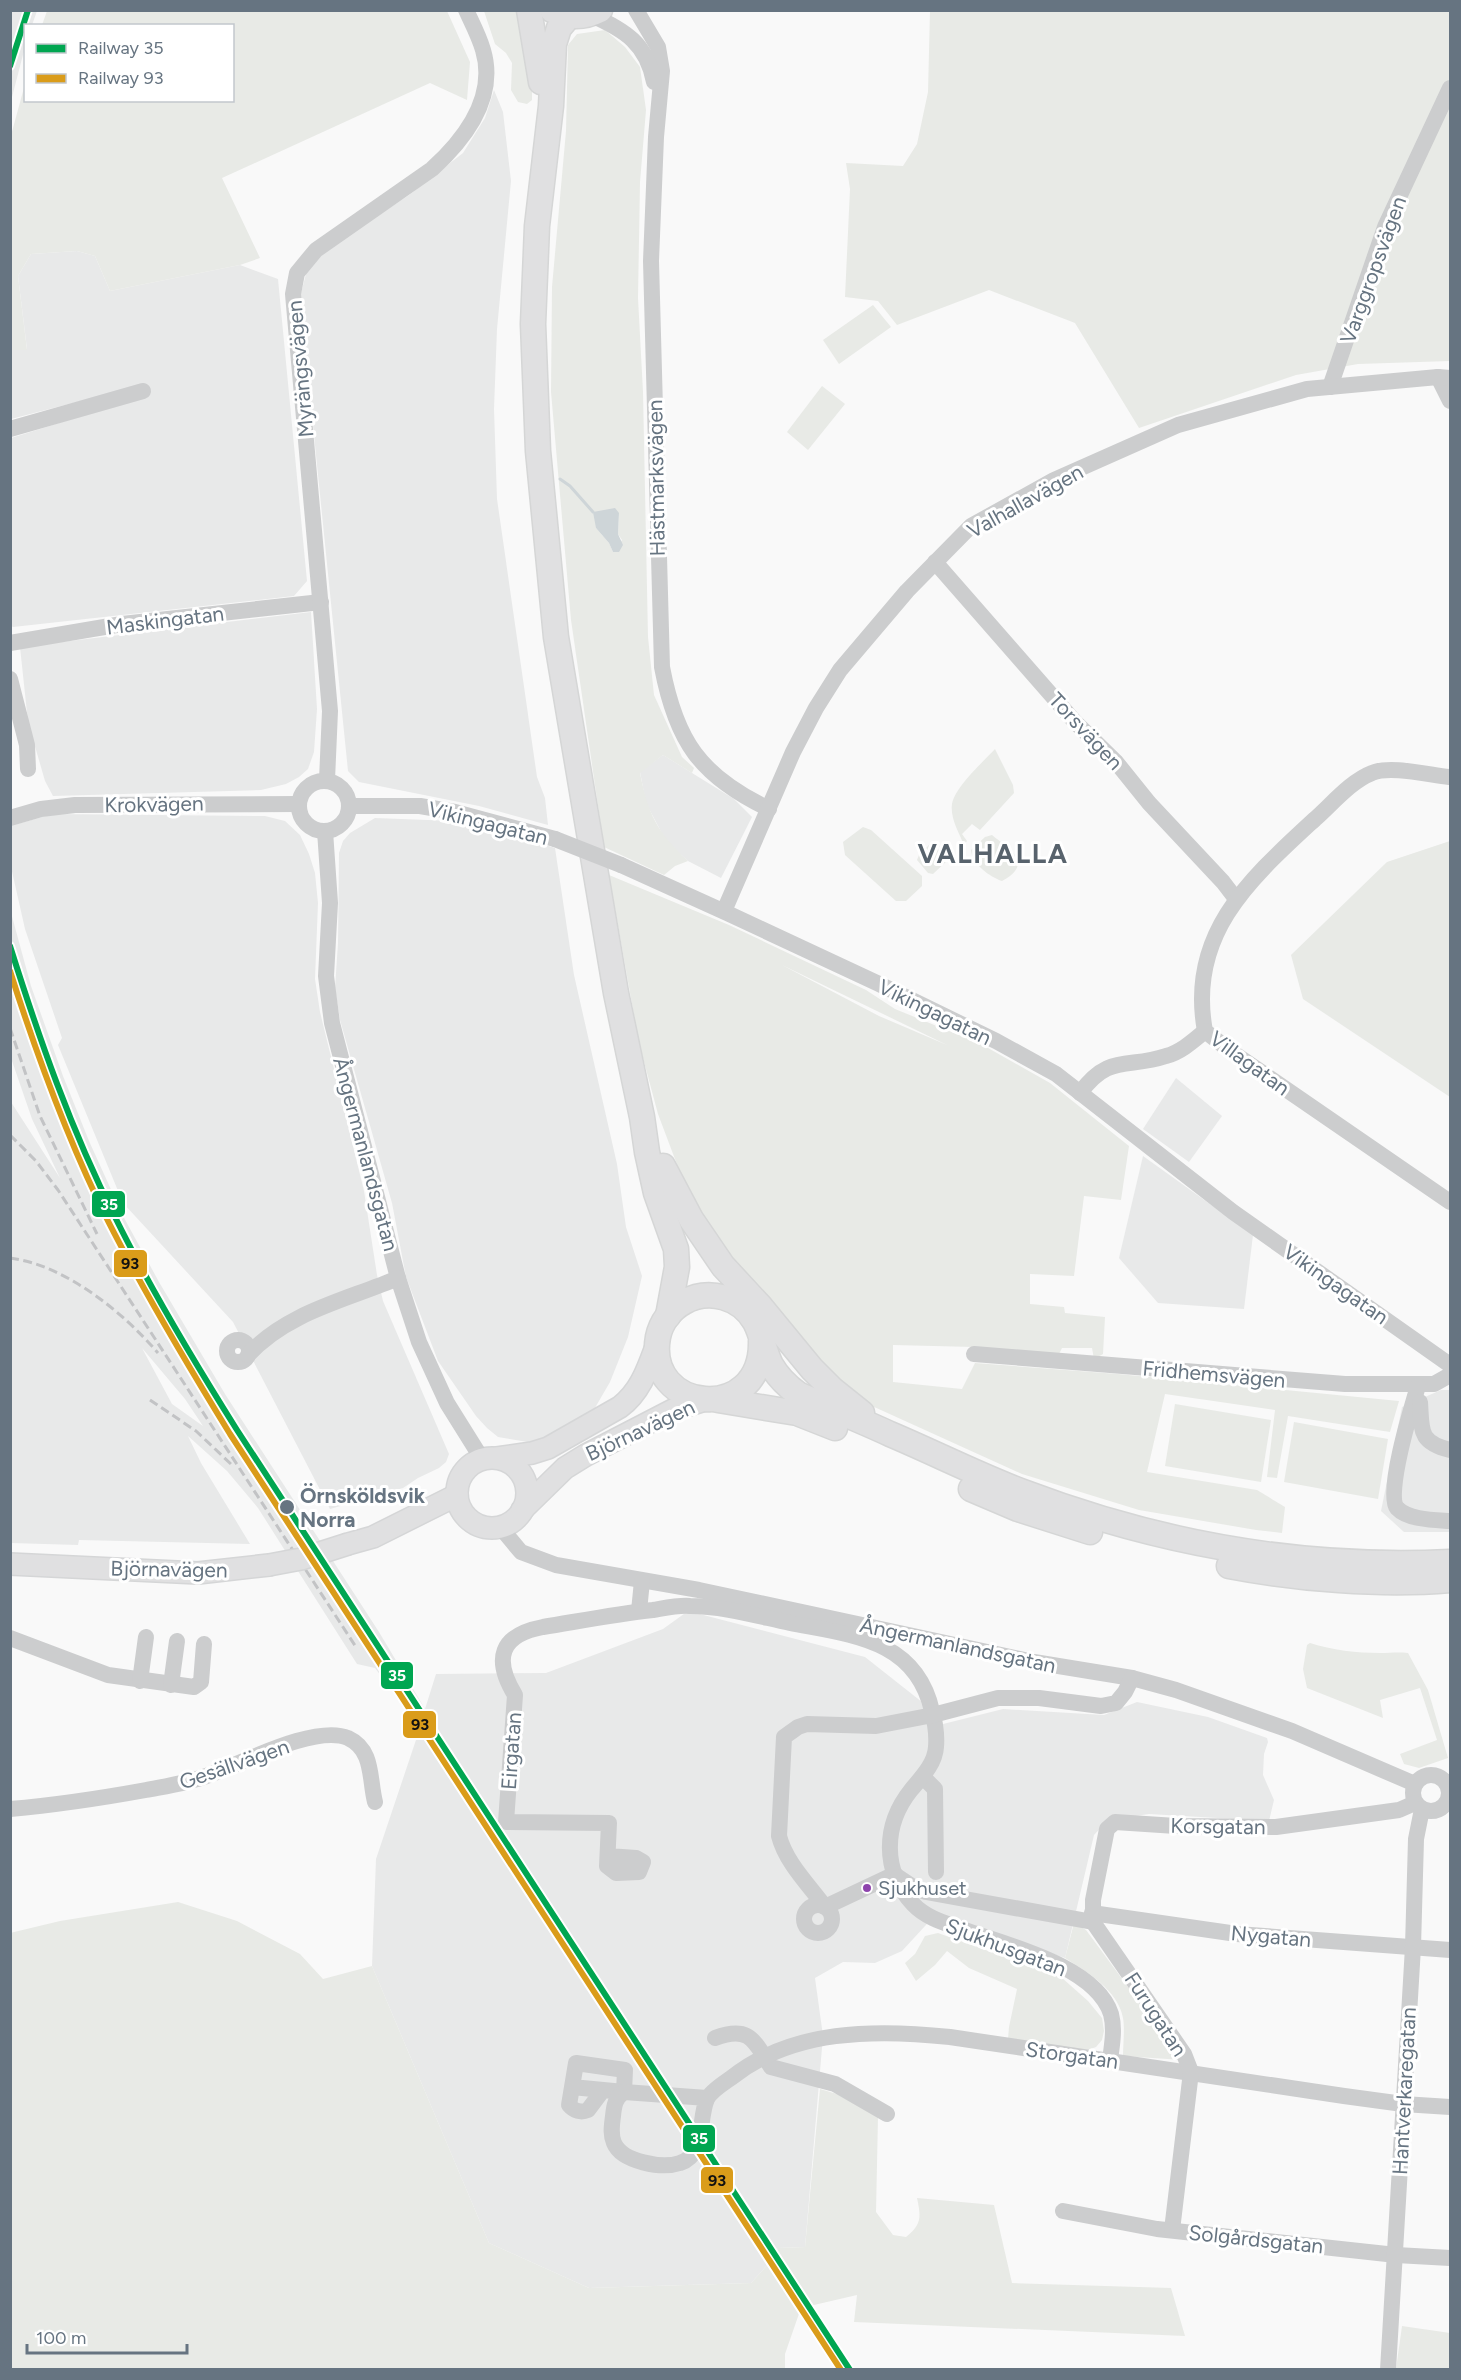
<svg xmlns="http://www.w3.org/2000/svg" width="1461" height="2380" viewBox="0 0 1461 2380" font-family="Figtree,sans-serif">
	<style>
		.built { fill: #e8e9e9; fill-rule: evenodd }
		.green { fill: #e8eae6; fill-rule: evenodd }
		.water { fill: #ced5d8 }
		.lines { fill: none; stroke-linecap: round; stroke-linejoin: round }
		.stream { stroke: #ced5d8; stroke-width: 3 }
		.major-casing { stroke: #d5d6d7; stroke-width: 24 }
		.highway-casing { stroke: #d5d6d6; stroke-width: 27 }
		.minor { stroke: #cccdce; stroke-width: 16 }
		.major { stroke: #e0e0e1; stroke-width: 21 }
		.highway { stroke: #e0e0e1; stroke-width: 24 }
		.rail { stroke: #c2c3c5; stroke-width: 3; stroke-dasharray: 9 4.5; stroke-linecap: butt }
		.major-bridge-casing { stroke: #d5d6d7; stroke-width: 24; stroke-linecap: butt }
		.minor-bridge { stroke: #cccdce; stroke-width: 16 }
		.major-bridge { stroke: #e0e0e1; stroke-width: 21 }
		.rail-1-casing { stroke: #fff; stroke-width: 10 }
		.rail-2-casing { stroke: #fff; stroke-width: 10 }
		.rail-1 { stroke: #00a651; stroke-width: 6 }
		.rail-2 { stroke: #da9c1a; stroke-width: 6 }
		.stop-dot { fill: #667481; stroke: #fff; stroke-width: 2 }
		.bus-dot { fill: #8e44ad; stroke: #fff; stroke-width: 2 }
		.labels { text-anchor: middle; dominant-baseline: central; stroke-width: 6; stroke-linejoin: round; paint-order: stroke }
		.bus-label { font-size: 20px; fill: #667481; stroke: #fff; text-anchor: start }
		.street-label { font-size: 21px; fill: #667481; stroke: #fff }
		.stop-label { font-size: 21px; font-weight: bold; fill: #667481; stroke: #fff; text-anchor: start }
		.district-label { font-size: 27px; font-weight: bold; letter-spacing: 1.5px; fill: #58636d; stroke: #fff }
		.line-badge { stroke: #fff; stroke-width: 2 }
		.badge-label { font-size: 16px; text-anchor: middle; font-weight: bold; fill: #fff }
		.pale-badge-label { font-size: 16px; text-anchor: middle; font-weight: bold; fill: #111 }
	</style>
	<rect width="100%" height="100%" fill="#f9f9f9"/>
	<g class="built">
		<path d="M12,11H37L32,25L26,26L25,47L11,101L10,16Z"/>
		<path d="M494,90L503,112L511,181L497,329L494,409L497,499L537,777L545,798L548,825L479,806L359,782L348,771L300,297L307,270L314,258L409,195L463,153L485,118Z"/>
		<path d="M77,251L95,256L110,291L240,265L278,279L307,581L294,596L13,627L10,625L11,438L146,396L142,385L11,419V350L27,349L18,276L31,254Z"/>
		<path d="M311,612L317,709L314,752L308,769L299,777L286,784L261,790L53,796L45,781L28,722L20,647Z"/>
		<path d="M663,755L734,799L752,817L721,878L688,861L666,841L646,803L640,772Z"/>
		<path d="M53,814L265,816L285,821L300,835L309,854L315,873L318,903L315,979L320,1012L364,1191L377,1275L383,1301L449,1454L446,1462L439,1468L418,1478L403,1488L330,1509L233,1322L123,1203L58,1045L62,1038L25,929L11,867L10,826Z"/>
		<path d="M375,818L454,821L512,834L555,848L574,975L617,1164L626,1227L642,1276L628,1337L610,1382L592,1413L581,1427L534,1443L498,1437L487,1428L476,1416L438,1361L406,1277L392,1203L340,1020L335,988L338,943L339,853L343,841L350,833Z"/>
		<path d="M10,909L31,986L63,1076L89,1141L123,1216L159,1282L225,1394L379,1632L425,1709L436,1674L546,1673L663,1629L688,1611L865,1657L941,1717L943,1724L1003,1709L1104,1715L1137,1702L1208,1717L1267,1738L1268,1742L1264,1754L1263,1775L1274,1800L1269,1821L1149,1814L1108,1820L1094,1835L1065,1958L937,1913L902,1951L875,1963L843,1962L815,1978L823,2036L805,2247L778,2248L770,2262L751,2283L589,2288L489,2243L372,1966L376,1859L419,1731L405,1708L375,1668L357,1664L258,1508L227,1471L188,1436L201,1463L250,1544L79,1540L78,1545L11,1543V1102L60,1178L32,1119L11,1058ZM142,1348L185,1399L203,1426L172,1404Z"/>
		<path d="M1176,1078L1222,1116L1189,1162L1143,1129Z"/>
		<path d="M1143,1156L1253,1235L1244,1309L1158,1303L1119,1258Z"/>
		<path d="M1441,1390H1450V1532H1404L1381,1511L1402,1407Z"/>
	</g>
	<g class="green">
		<path d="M47,11H447L470,62L467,100L430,83L222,178L260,258L240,265L110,291L95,256L77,251L31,254L18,276L27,350H11L10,139L25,84L26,100H232V26L42,25Z"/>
		<path d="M484,11H521L532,78V100L527,104L518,102L511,90L512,63L506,53L495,44Z"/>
		<path d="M930,11H1450V361L1358,364L1296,375L1139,428L1075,323L989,290L897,325L878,301L845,297L850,189L846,163L903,166L917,144L928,92Z"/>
		<path d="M605,30L625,47L640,67L646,110L640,182L638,298L643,392L648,637L654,695L682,757L694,768L692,773L663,755L640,773C648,814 657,832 688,861L675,866L664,875L604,847L571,620L551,392L552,287L566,131L568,45L577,34ZM619,513L618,534L622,540L613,552L609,543L596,528Z"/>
		<path d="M873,305L891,327L839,364L823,340Z"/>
		<path d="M822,386L845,404L808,450L787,432Z"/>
		<path d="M995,749L1013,785L1014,793L980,830L972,824L962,834L967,841L964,845C959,833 950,818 952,804C955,787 983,762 995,749Z"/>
		<path d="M863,827L871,830L922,876V886L906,901H896L845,855L843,842Z"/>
		<path d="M992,835C1009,849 1035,863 1002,881C990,877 972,864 971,850L985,837Z"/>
		<path d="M1450,841V1097L1303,999L1291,955L1387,862Z"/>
		<path d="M931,843L949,859L933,874L928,873L917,860L919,855Z"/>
		<path d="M609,875L729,925L866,990L895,1009L981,1044L1050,1083L1129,1146L1121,1200L1084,1196L1074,1276L1030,1274V1304L1064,1307L1065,1313L1105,1317L1103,1354L1094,1359L1092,1348H1062L1059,1354L974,1347L893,1345V1382L962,1389L975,1363L1118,1374L1399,1401L1390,1432L1288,1416L1277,1478L1267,1477L1275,1410L1165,1394L1147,1472L1257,1490L1285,1507L1282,1533L1256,1530L1139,1510L1022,1474L850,1396L794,1354L690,1199L658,1114L639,1043ZM782,965L947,1045L879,1016Z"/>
		<path d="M1175,1404L1271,1420L1261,1482L1165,1466Z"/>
		<path d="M1294,1422L1388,1439L1378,1499L1284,1482Z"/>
		<path d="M1310,1643C1332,1650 1357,1653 1380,1653C1390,1653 1398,1652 1408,1653L1428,1690L1448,1758L1419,1768L1404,1764L1400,1754L1437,1740L1420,1688L1380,1700L1383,1718L1307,1688L1303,1669L1307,1645Z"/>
		<path d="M178,1902L237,1921L300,1954L323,1979L372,1966L489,2243L589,2288L751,2283L770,2262L778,2248L805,2247L820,2089L837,2094L878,2117L876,2212L893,2235L906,2237C922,2224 921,2217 917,2198L994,2205L1012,2283L1171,2288L1185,2336L854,2322L857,2295L801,2308L785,2354V2369H11L10,1933L60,1921Z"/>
		<path d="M1074,1923L1086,1930L1182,2060L1123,2056C1123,2044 1125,2029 1123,2018C1118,1990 1087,1972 1065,1958Z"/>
		<path d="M938,1933L1061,1977L1088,2001L1102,2018L1104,2031L1102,2040L1096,2047L1088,2050L1008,2039L1009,2027L1017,1989L969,1968L947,1951L935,1965L916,1981L905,1963L915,1954L925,1936Z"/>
		<path d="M1402,2326L1450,2333V2369H1396Z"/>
	</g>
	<path class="water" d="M615,508L619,513L618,534L623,545L619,552H613L609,543L596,528L593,512Z"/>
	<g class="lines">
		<path class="stream" d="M560,479L570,486L593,512"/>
		<g class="major-casing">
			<g id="major">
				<path d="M497,1458L532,1453L548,1448L620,1407C641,1391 648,1368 657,1344"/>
				<circle cx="492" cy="1493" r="35"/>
				<path d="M522,1510L565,1468L586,1455L673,1410L705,1400"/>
				<path d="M348,1544L373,1537L457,1495"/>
				<path d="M10,1564L198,1573L269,1565"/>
			</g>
		</g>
		<g class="highway-casing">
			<g id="highway">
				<path d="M529,10L541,82"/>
				<path d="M552,10C568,18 584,18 600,10"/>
				<path d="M569,16L559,28L554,44L551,106L537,226L533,324L538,451L556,637L616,993L642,1117L647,1152L656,1193L676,1249L677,1267L668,1316"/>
				<path d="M663,1166L691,1219L723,1266L761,1307L812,1369L832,1389L862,1413"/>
				<path d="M761,1341C763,1425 644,1413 658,1337C661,1322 671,1309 684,1302C709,1288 741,1297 755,1322C762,1335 764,1351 771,1365C778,1377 787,1386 798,1394C829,1408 860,1420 890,1434C935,1453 978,1475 1023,1492C1160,1544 1305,1569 1450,1562"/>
				<path d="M718,1400L797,1413L835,1428"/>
				<path d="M971,1489L1018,1509L1090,1532"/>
				<path d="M1229,1566C1297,1579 1381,1586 1450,1580"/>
			</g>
		</g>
		<g class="minor">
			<path d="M636,10L658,47L662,71L656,137L651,261L662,667C676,741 700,776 769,809"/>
			<path d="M591,15C625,30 647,44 654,82"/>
			<path d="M1438,377L1450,401"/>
			<path d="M1330,387L1385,227L1450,88"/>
			<path d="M10,429L143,391"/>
			<path d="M935,562L1075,722L1116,762L1149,803L1223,882L1236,899"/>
			<path d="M10,643L122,624L321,602"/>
			<path d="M10,679L27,745L28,769"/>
			<path d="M1449,777C1429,775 1390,765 1372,773C1351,781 1332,804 1315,819C1250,879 1187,934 1205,1031L1229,1050L1450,1202"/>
			<path d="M327,780L330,711L293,294L297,273L316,250L432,169C465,139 497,97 483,50C479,36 472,23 466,10"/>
			<circle cx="324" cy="806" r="25"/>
			<path d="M350,806H420L455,812L555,839"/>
			<path d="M10,818L41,809L75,805L298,804"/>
			<path d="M325,831L330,903L326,976L332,1023L398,1278L419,1342L447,1403L482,1459"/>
			<path d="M621,865L727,913L877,983L996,1041L1056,1074L1233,1212L1450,1365"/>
			<path d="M724,911L793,752L816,708L840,670L907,591L971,526L1054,480L1178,425L1307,389L1438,377L1450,378"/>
			<path d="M1080,1093C1109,1053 1128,1069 1166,1056C1181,1052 1193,1041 1205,1031"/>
			<circle cx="238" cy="1351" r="11"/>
			<path d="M974,1354L1345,1384H1434L1450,1375"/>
			<path d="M248,1355C287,1312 347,1300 398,1278"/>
			<path d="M1418,1386C1412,1406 1385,1494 1397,1508C1408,1520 1435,1520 1450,1521"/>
			<path d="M1420,1402C1422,1430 1418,1442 1450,1450"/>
			<path d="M502,1526L506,1534L521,1552L556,1565L699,1590L1034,1662L1132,1678L1176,1690L1292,1731L1415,1784"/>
			<path d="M639,1611L642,1581"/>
			<path d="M10,1638L108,1675L194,1687L201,1682L204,1644"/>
			<path d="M140,1681L146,1637"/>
			<path d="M171,1685L177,1641"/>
			<circle cx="1431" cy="1793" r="18"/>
			<path d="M923,1777L935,1789L936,1872"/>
			<path d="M10,1809C56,1805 102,1798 146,1790C167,1786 189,1783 209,1775C241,1764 315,1724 348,1738C374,1750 369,1779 375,1802"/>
			<path d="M608,1856L636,1858L643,1862L639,1872L616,1873L607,1866L609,1823L506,1822L515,1695C493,1659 500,1635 543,1627C580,1621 616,1614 653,1610C665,1608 678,1605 690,1606C723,1606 757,1616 790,1623C851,1635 916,1639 932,1711C935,1722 937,1735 936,1747C935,1764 921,1778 911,1790C883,1825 882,1871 913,1904C926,1918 945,1923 962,1929C1005,1945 1095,1965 1111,2014C1115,2029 1112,2045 1110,2060"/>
			<path d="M895,1874L825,1907C809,1885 786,1863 779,1836L784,1737L798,1727L807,1724L876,1726L933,1715L998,1698H1039L1101,1706L1116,1703L1125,1692L1132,1678"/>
			<path d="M898,1877L913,1887L926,1892L1093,1922"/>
			<circle cx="818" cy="1919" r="14"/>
			<path d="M1092,1913L1237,1934L1450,1950"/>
			<path d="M715,2038C750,2025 754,2041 771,2067L835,2084L887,2114"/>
			<path d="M572,2087L624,2092L625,2070L576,2063L569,2105C574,2111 581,2113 588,2110L603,2090"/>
			<path d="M707,2098L624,2092C615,2098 614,2106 613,2116C612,2125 610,2134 614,2143C622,2162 662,2169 680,2163C706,2155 698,2119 707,2099C711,2091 724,2083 731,2078C792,2029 876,2029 950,2037L1344,2096L1403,2104L1450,2107"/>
			<path d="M1063,2211L1157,2229L1396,2255L1450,2258"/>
			<path d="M1172,2230L1191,2072L1184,2054L1093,1922V1900L1107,1829L1115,1822L1176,1826L1276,1827L1399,1810L1415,1803"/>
			<path d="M1388,2370L1413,1947L1416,1839L1422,1809"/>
		</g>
		<use href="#major" class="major"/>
		<use href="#highway" class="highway"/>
		<g class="rail">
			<path d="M10,1028L40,1116L97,1234"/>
			<path d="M10,1135L36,1161L58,1190L356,1647"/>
			<path d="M10,1258C65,1265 123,1312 158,1353"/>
			<path d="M150,1400L196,1431L232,1465"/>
		</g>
		<g class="major-bridge-casing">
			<path id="major-bridge" d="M269,1565L301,1559L348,1544"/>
		</g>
		<path class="minor-bridge" d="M555,839L621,865"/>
		<use href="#major-bridge" class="major-bridge"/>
		<g class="rail-1-casing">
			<g id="rail-1">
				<path d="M10,66L28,10"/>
				<path d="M10,946C39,1038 71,1130 115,1217C151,1290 193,1360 237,1430L850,2370"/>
			</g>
		</g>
		<g class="rail-2-casing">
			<path id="rail-2" d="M10,971C37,1056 68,1141 108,1221C145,1294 187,1364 230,1434L841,2370"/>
		</g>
		<use href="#rail-1" class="rail-1"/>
		<use href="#rail-2" class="rail-2"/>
	</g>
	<circle class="stop-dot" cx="287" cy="1507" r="8"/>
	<circle class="bus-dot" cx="867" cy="1888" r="5"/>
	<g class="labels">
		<g class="bus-label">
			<text x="878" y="1888">Sjukhuset</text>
		</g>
		<g class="street-label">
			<text transform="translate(1373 270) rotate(-70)">Varggropsvägen</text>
			<text transform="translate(300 369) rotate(-95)">Myrängsvägen</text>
			<text transform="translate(656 478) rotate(-91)">Hästmarksvägen</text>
			<text transform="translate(1025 501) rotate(-29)">Valhallavägen</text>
			<text transform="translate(165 620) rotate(-7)">Maskingatan</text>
			<text transform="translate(1086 731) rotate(47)">Torsvägen</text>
			<text transform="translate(154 804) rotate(-1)">Krokvägen</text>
			<text transform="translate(488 823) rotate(14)">Vikingagatan</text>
			<text transform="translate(935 1012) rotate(26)">Vikingagatan</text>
			<text transform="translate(1250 1063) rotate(36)">Villagatan</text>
			<text transform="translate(366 1154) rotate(75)">Ångermanlandsgatan</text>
			<text transform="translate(1336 1284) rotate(35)">Vikingagatan</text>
			<text transform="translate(1214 1374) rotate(5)">Fridhemsvägen</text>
			<text transform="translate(640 1430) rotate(-25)">Björnavägen</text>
			<text transform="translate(169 1569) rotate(1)">Björnavägen</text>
			<text transform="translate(958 1645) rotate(12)">Ångermanlandsgatan</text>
			<text transform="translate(511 1751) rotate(-86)">Eirgatan</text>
			<text transform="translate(234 1764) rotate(-19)">Gesällvägen</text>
			<text transform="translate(1218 1826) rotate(1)">Korsgatan</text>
			<text transform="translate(1271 1936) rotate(5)">Nygatan</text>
			<text transform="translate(1006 1947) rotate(21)">Sjukhusgatan</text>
			<text transform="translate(1156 2014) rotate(57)">Furugatan</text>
			<text transform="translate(1072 2055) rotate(8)">Storgatan</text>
			<text transform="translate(1404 2091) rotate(-87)">Hantverkaregatan</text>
			<text transform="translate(1256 2239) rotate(6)">Solgårdsgatan</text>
		</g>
		<g class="stop-label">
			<text x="300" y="1495">Örnsköldsvik<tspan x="300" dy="24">Norra</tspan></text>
		</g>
		<g class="district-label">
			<text x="993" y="853">VALHALLA</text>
		</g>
	</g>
	<g class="line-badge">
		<rect x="91" y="1190" width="35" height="28" rx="6" fill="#00a651"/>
		<rect x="113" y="1249" width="35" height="29" rx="6" fill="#da9c1a"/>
		<rect x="380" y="1661" width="34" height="29" rx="6" fill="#00a651"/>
		<rect x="402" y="1710" width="35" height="29" rx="6" fill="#da9c1a"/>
		<rect x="682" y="2124" width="34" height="29" rx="6" fill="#00a651"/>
		<rect x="700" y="2166" width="34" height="28" rx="6" fill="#da9c1a"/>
	</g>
	<g class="badge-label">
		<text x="109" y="1210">35</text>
		<text x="397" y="1681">35</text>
		<text x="699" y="2144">35</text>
	</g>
	<g class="pale-badge-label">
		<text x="130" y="1269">93</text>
		<text x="420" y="1730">93</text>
		<text x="717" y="2186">93</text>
	</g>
	<rect width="1461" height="2380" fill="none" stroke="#667481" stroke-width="24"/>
	<rect x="24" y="24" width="210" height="78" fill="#ffffff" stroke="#c2c7cd" stroke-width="1.5"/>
	<rect x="36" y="44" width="30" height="9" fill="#00a651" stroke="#c2c7cd" stroke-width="1.5"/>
	<text x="78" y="54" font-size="18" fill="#667481">Railway 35</text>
	<rect x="36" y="74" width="30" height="9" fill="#da9c1a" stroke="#c2c7cd" stroke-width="1.5"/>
	<text x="78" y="84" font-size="18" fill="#667481">Railway 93</text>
	<path d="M27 2344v9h160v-9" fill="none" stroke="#667481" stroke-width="3"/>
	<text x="36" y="2344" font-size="18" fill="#667481" stroke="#ffffff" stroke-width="4.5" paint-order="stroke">100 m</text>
</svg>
